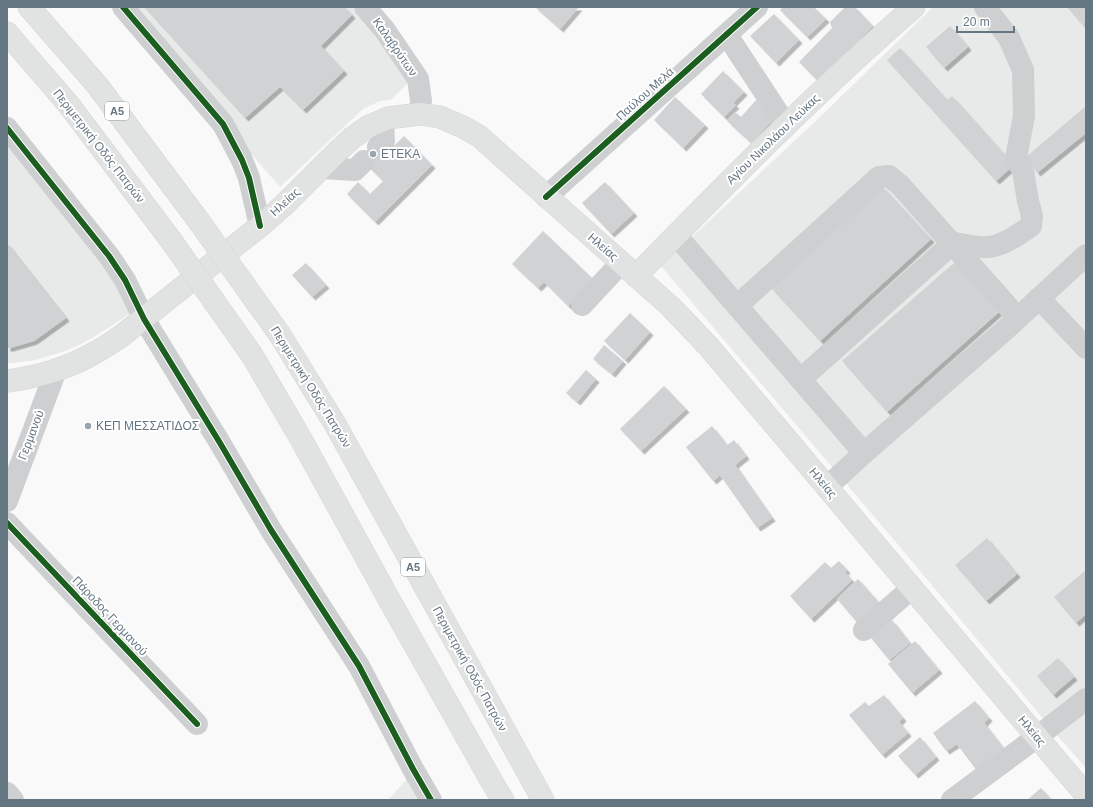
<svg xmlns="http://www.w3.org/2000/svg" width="1093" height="807" viewBox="0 0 1093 807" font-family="Arial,sans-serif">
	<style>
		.built { fill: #e8e9e9 }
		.building { fill: #d0d2d3; filter: url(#shadow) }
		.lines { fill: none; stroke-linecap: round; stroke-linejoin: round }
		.major-casing { stroke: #d5d6d7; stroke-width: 23 }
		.highway-casing { stroke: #d5d6d6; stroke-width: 23 }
		.minor { stroke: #cecfd0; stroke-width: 22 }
		.major { stroke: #e1e2e2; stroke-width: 22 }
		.highway { stroke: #e1e2e2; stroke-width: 22 }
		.highway-bridge-casing { stroke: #d5d6d6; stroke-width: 23; stroke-linecap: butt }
		.highway-bridge { stroke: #e1e2e2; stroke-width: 22 }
		.cycleway-casing { stroke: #fff; stroke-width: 8 }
		.cycleway { stroke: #1b5e20; stroke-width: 6 }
		.poi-dot { fill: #99a4ac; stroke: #fff; stroke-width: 1.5 }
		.labels { text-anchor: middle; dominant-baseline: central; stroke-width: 4; stroke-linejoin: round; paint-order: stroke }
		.shield { fill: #fff; stroke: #939fa8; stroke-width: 1 }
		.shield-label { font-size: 11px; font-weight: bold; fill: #657683 }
		.street-label { font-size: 12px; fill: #657683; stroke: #fff }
		.poi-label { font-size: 12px; fill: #657683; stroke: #fff; text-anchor: start }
	</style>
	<defs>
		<filter id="shadow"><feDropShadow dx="3.5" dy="3.5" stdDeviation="0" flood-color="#0004"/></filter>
	</defs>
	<rect width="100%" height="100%" fill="#f9f9f9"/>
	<g class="built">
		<path d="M134,7H358L410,81L391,100L380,101L363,109L280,187L242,143Z"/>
		<path d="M933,7H1086V689L1045,721L900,547L661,266L820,117Z"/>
		<path d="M7,140L136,309L116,323L87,341L68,350L36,360L14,363H7Z"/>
		<path d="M1086,712V768L1057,735Z"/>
		<path d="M409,777L422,800H388Z"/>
	</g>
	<g class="building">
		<path d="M144,7H345L352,15L321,46L344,71L303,110L280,87L245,118Z"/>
		<path d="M535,7H579L560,29Z"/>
		<path d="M783,7H814L826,19L807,37L780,10Z"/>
		<path d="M845,7H855L873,26L818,81L799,62L832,28L830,22Z"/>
		<path d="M1067,7H1086V29Z"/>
		<path d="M774,14L799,40L776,63L750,36Z"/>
		<path d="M950,26L968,47L944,68L926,47Z"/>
		<path d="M900,48L947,100L952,96L1014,165L996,181L887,60Z"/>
		<path d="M723,71L744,92L733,103L736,105L724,117L701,94Z"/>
		<path d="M675,97L705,125L683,148L654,120Z"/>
		<path d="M756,100L775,117L751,143L727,121L735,112L741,117Z"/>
		<path d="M1086,106V133L1037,173L1026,157Z"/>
		<path d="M404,136L432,165L375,222L347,194L358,182L370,194L383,181L360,158L374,143L385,155Z"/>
		<path d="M605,182L634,213L611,234L582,203Z"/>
		<path d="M883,187L931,239L820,341L772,289Z"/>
		<path d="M543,231L593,279L568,306L544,282L538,288L512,264Z"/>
		<path d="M7,243L66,318L34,341L10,348H7Z"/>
		<path d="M955,262L999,312L887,412L842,361Z"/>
		<path d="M306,263L326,285L312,297L292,275Z"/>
		<path d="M630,313L650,332L625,360L604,341Z"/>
		<path d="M604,345L623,361L612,374L593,359Z"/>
		<path d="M586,370L596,379L577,402L566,393Z"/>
		<path d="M664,386L686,409L641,451L620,429Z"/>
		<path d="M712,426L727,445L734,440L746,456L735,465L772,518L757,528L720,475L713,481L686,447Z"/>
		<path d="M987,538L1017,574L986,601L955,565Z"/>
		<path d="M839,561L847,570L845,572L852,580L811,619L790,596L825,562L831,568Z"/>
		<path d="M1086,570V614L1076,623L1054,597Z"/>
		<path d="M858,579L882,606L860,626L837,599Z"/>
		<path d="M892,620L910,643L889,660L871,638Z"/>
		<path d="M915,641L939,670L912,693L888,664Z"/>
		<path d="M1058,658L1074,677L1053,695L1037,676Z"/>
		<path d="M884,695L903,718L899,722L908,733L882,755L849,715L865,702L869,706Z"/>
		<path d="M975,701L989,718L984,723L1008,754L980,775L957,744L946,751L933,733Z"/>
		<path d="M920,737L936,757L915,775L898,756Z"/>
		<path d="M1041,788L1052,800H1027Z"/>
	</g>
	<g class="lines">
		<g class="major-casing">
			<g id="major">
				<path d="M636,276C726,184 817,91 914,7"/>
				<path d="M7,381C38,377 69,368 96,352C104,348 112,342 120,337L260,226L284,205L338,151L352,138L369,126L388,118L420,114L440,117L463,127L479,136L671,307L709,347L1086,795"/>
			</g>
		</g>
		<g class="highway-casing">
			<g id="highway">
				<path d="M29,7L97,85L198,220"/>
				<path d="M7,33L69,105L170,239"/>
				<path d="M280,335L335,424L543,800"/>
				<path d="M252,355L301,439L391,603L492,782L503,800"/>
			</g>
		</g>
		<g class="minor">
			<path d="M123,7L223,124L242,160L249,178L260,226"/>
			<path d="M365,7L384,29L418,79L421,101L420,114"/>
			<path d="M727,35L786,125"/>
			<path d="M7,128L109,256L125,280L144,319L220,443L271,530L359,666L413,769L431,800"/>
			<path d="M378,147L384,141L383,120"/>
			<path d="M321,168L355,170L364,161"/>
			<path d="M546,197L757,7"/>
			<path d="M676,235L864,453"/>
			<path d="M1039,298L1086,348"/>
			<path d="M582,305L621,263"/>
			<path d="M737,306L879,177L889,176L900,185L1018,318"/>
			<path d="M801,379L953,243C963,244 978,248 988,247C1003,246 1019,234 1031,226L1032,216L1028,201L1023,171L1016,158L1024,116L1023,70L1009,38L985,7"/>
			<path d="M827,487L864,453L1005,330L1086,255"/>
			<path d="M7,501L56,370"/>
			<path d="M7,523L197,724"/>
			<path d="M864,630L912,588"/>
			<path d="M7,793L13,800"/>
			<path d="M952,800L1037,737L1086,699"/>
		</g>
		<use href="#major" class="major"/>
		<use href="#highway" class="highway"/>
		<g class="highway-bridge-casing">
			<g id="highway-bridge">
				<path d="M198,220L280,335"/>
				<path d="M170,239L252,355"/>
			</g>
		</g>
		<use href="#highway-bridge" class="highway-bridge"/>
		<g class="cycleway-casing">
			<g id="cycleway">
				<path d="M123,7L223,124L242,160L249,178L260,226"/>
				<path d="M7,128L109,256L125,280L144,319L220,443L271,530L359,666L413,769L431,800"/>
				<path d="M546,197L757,7"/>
				<path d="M7,523L197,724"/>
			</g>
		</g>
		<use href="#cycleway" class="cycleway"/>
	</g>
	<g class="poi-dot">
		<circle cx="373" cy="154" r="4"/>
		<circle cx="88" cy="426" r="4"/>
	</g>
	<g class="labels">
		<g class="shield">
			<rect x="105" y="102" width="24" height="18" rx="3"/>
			<rect x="401" y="558" width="24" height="18" rx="3"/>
		</g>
		<g class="shield-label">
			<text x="117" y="111">Α5</text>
			<text x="413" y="567">Α5</text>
		</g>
		<g class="street-label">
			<text transform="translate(395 47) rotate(55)">Καλαβρύτων</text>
			<text transform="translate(645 94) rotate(-42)">Παύλου Μελά</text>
			<text transform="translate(773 139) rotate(-44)">Αγίου Νικολάου Λεύκας</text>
			<text transform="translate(99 146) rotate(52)">Περιμετρική Οδός Πατρών</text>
			<text transform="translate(285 202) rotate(-43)">Ηλείας</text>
			<text transform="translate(603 247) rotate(41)">Ηλείας</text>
			<text transform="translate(311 387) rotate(58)">Περιμετρική Οδός Πατρών</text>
			<text transform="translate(31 435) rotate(-69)">Γερμανού</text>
			<text transform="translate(823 483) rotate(50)">Ηλείας</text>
			<text transform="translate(110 616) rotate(47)">Πάροδος Γερμανού</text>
			<text transform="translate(470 669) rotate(61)">Περιμετρική Οδός Πατρών</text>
			<text transform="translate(1032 731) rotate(50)">Ηλείας</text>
		</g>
		<g class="poi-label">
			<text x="381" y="154">ΕΤΕΚΑ</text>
			<text x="96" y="426">ΚΕΠ ΜΕΣΣΑΤΙΔΟΣ</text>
		</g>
	</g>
	<rect width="1093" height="807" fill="none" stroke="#657683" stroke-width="16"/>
	<path d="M957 26v6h57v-6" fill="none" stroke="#657683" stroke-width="2"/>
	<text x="963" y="26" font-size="12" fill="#657683" stroke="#ffffff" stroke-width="3" paint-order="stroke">20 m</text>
</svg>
